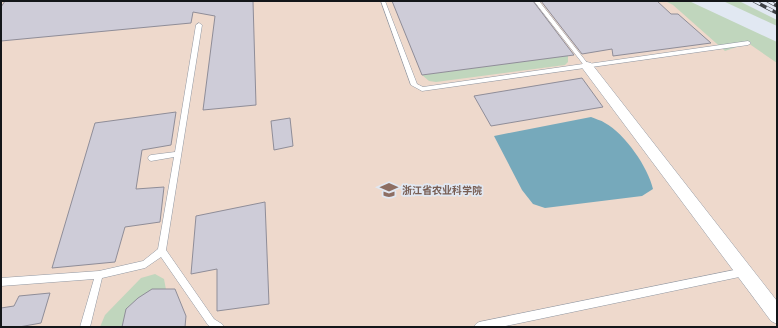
<svg xmlns="http://www.w3.org/2000/svg" width="778" height="328" viewBox="0 0 778 328" font-family="Poppins,'Noto Sans SC',sans-serif">
	<style>
		.education { fill: #eed9cc }
		.green { fill: #c0d6bd }
		.water { fill: #76a9bb }
		.building { fill: #ceccd8; stroke: #8f8d98 }
		.lines { fill: none; stroke-linecap: round; stroke-linejoin: round }
		.lane-casing { stroke: #9298a2; stroke-width: 1 }
		.street-casing { stroke: #9298a2; stroke-width: 1 }
		.lane { fill: #fff; fill-rule: evenodd }
		.street { fill: #fff; fill-rule: evenodd }
		.rail-casing { stroke: #3d4145; stroke-width: 3.5 }
		.rail { stroke: #e1e8f2; stroke-width: 2.5; stroke-dasharray: 7; stroke-linecap: butt }
		.labels { text-anchor: middle; dominant-baseline: central; stroke-width: 3.5; stroke-linejoin: round; paint-order: stroke }
		.education-label { font-size: 10px; font-weight: bold; fill: #785e54; stroke: #e1e8f2; text-anchor: start }
	</style>
	<rect width="100%" height="100%" fill="#e1e8f2"/>
	<path class="education" d="M1,1H665L751,40L777,53V327H1Z"/>
	<g class="green">
		<path d="M665,1H689L777,42V63L748,43L725,51L673,5Z"/>
		<path d="M723,1H739L777,20V26Z"/>
		<path d="M568,55V62L565,65L436,82L429,81L422,75Z"/>
		<path d="M155,274L164,279L173,327H100L105,315L141,278Z"/>
	</g>
	<path class="water" d="M591,117C595,119 601,120 605,123C625,134 648,167 653,189L642,196L545,208L533,204L522,190L494,136Z"/>
	<g class="building">
		<path d="M5,1H253L256,105L203,110L215,16L193,12L191,23L1,41V7Z"/>
		<path d="M392,1H533L574,55L422,75Z"/>
		<path d="M541,1H657L671,14H678L711,43L613,56L612,49L582,54Z"/>
		<path d="M582,78L603,107L491,126L474,96Z"/>
		<path d="M176,112L171,145L142,150L136,189L164,187L160,222L125,227L115,262L52,268L95,123Z"/>
		<path d="M290,118L293,146L274,150L271,121Z"/>
		<path d="M265,202L269,304L217,311V269L191,274L196,216Z"/>
		<path d="M152,289H175L186,316L185,327H122L126,309L138,298Z"/>
		<path d="M50,293L41,323L19,327H1V308L14,306L19,296Z"/>
	</g>
	<g class="lines">
		<g class="lane-casing">
			<g id="lane">
				<path d="M381,1H385L417,84L423,87L583,64L534,1H539L588,64L748,41L751,43L748,45L422,91L411,85Z"/>
				<path d="M199,23L202,25L166,250L214,319L222,324L224,327H211L208,325L161,257L145,268L102,278L90,327H80L94,279L1,286V278L99,271L143,261L158,249L174,157L151,161L149,160L148,158L149,156L151,155L175,152L196,25Z"/>
				<path d="M744,268L747,269L748,272L747,275L744,276L501,327H474L476,324L479,322Z"/>
			</g>
		</g>
		<g class="street-casing">
			<path id="street" d="M587,62L591,63L777,301V324L771,321L583,69L581,66L583,63Z"/>
		</g>
		<use href="#lane" class="lane"/>
		<use href="#street" class="street"/>
		<g class="rail-casing">
			<g id="rail">
				<path d="M754,1L777,13"/>
				<path d="M768,1L777,6"/>
			</g>
		</g>
		<use href="#rail" class="rail"/>
	</g>
	<defs>
		<g id="university-bare" transform="scale(1.38)"><path d="M0-5L7-2L0 1L-7-2ZM-4 1L0 2.5L4 1V4Q0 6-4 4Z" fill="#8d6e63" stroke="#e1e8f2" stroke-width="2.5" paint-order="stroke"/></g>
	</defs>
	<g fill-rule="evenodd">
		<use href="#university-bare" x="389" y="190"/>
	</g>
	<g class="labels">
		<g class="education-label">
			<text x="402" y="190">浙江省农业科学院</text>
		</g>
	</g>
	<rect width="778" height="328" fill="none" stroke="#131619" stroke-width="4"/>
</svg>
